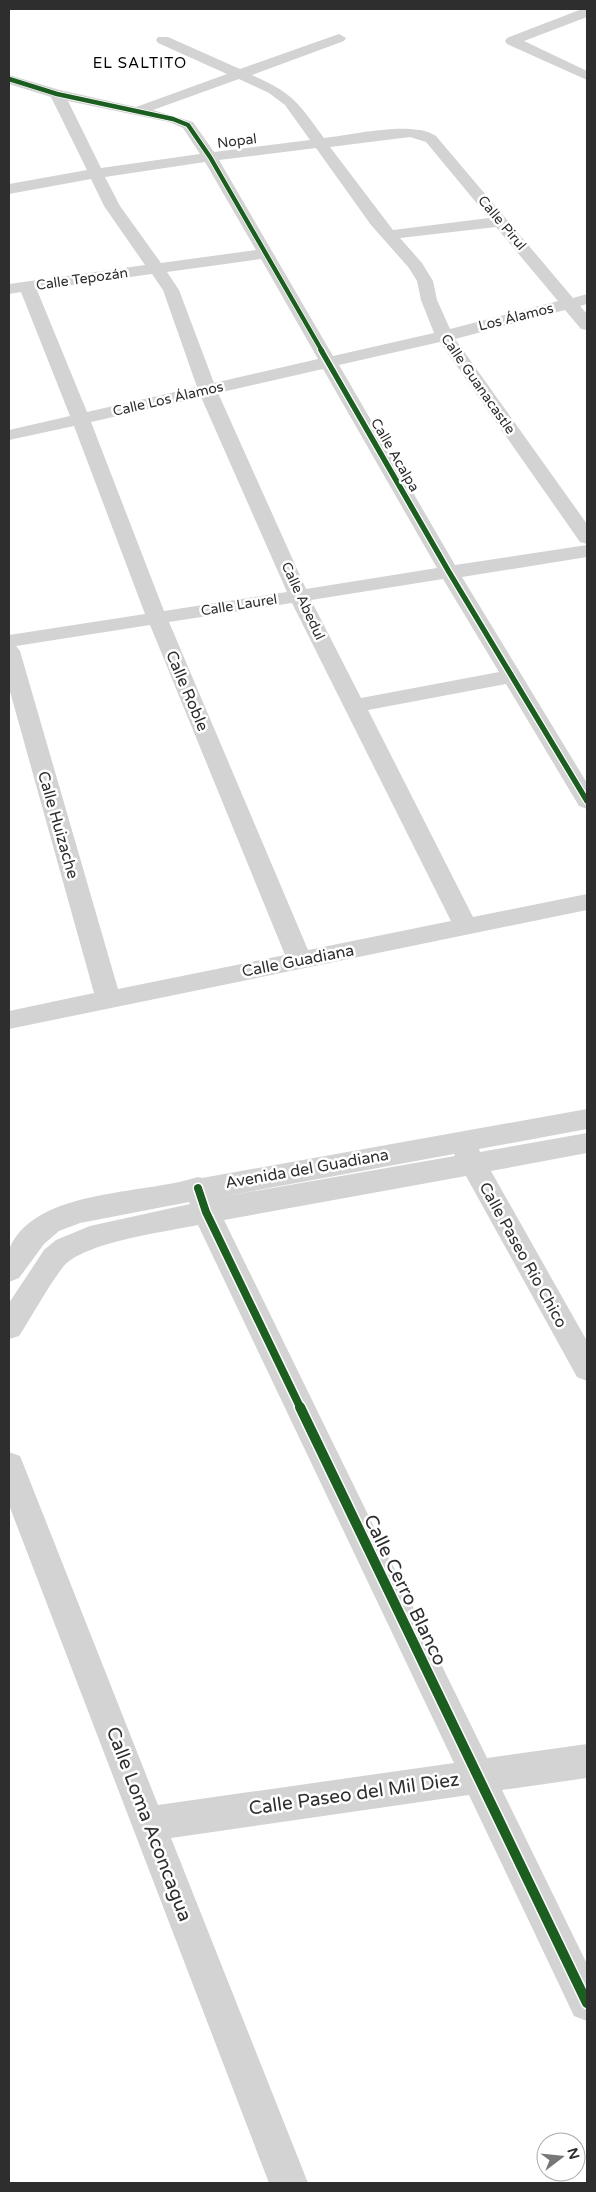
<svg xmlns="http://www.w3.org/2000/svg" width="596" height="2192" viewBox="0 0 596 2192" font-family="'Varela Round',sans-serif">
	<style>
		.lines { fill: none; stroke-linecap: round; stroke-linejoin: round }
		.minor { fill: #d3d3d3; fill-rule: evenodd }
		.cycleway-far3-casing { stroke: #fff; stroke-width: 6 }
		.cycleway-far2-casing { stroke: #fff; stroke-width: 8 }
		.cycleway-far1-casing { stroke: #fff; stroke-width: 11 }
		.cycleway-casing { stroke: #fff; stroke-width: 13 }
		.cycleway-far3 { stroke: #1b5e20; stroke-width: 4.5 }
		.cycleway-far2 { stroke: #1b5e20; stroke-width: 5.5 }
		.cycleway-far1 { stroke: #1b5e20; stroke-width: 8 }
		.cycleway { stroke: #1b5e20; stroke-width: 10 }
		.labels { text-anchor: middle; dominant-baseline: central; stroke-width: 5; stroke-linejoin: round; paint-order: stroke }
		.far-street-label { font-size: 14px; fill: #2e2e2e; stroke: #fff }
		.far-neighbourhood-label { font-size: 15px; letter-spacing: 1px; fill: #000; stroke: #fff }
		.street-label { font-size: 16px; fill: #2e2e2e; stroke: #fff }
		.near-street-label { font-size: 19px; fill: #2e2e2e; stroke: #fff }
	</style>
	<rect width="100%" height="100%" fill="#fff"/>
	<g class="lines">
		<g class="minor">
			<path d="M582,9H587V17L524,41L587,71V80L507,44L505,41L507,38Z"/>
			<path d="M339,34L346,38L344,41L252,75C293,93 298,102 324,138C352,135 413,120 436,136L573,298L587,294V304L580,306L587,314V330L581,329L565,310L455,339L587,524V544L580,542L440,342L339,365L455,565L587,545V557L462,577L587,783V809L579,806L506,684L368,710L473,917L587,894V910L9,1029V1011L94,993L9,688V635L145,614L74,426L9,440V430L70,416L21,292L9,294V284L145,265L104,206L91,179L9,194V184L87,170L51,97L9,84V75L60,90L136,107L227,74L158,43L156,40L158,37H168L240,69ZM239,79L269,93L285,105L310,140L214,152L193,122L153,110ZM68,101L169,122L183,128L200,154L101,168ZM410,137L426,142L489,218L393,230L330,147ZM316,148L371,225L409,268L417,281L421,300L434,333L333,356L219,160ZM205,162L256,250L161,263L120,206L105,177ZM496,227L558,301L450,329L437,300L433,281L422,263L400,238ZM261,259L318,359L214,383L179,290L167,272ZM152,274L163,290L197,387L87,412L37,290ZM323,369L437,568L306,589L218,393ZM201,397L287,592L164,611L91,422ZM443,579L499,672L361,698L311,600ZM292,603L451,921L308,950L169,622ZM150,625L285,955L118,989L20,651L16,646Z"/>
			<path d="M587,1109V1129L479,1149L480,1152L587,1133V1153L491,1171L587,1341V1381L577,1377L466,1176L224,1220L487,1758L587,1744V1778L502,1790L587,1964V2021L574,2016L469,1795L171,1838L308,2183H269L9,1505V1452L20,1456L24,1466L158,1805L454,1763L198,1225C165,1232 84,1242 63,1267C47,1288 34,1313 19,1336L9,1339V1303L44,1250L56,1240L90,1226L190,1204L189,1202L80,1223L59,1231L44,1244L19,1278L9,1282C8,1273 6,1255 10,1247C38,1188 143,1195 198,1177L202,1178ZM454,1154L455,1156L215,1198Z"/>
		</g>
		<g class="cycleway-far3-casing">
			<path id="cycleway-far3" d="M9,79L57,94L173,119L188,125L210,157L322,351"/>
		</g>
		<g class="cycleway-far2-casing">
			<path id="cycleway-far2" d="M321,350L449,572L587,801"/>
		</g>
		<g class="cycleway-far1-casing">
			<path id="cycleway-far1" d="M198,1188L206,1212L301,1409"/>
		</g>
		<g class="cycleway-casing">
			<path id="cycleway" d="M300,1407L587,2003"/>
		</g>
		<use href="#cycleway-far3" class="cycleway-far3"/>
		<use href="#cycleway-far2" class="cycleway-far2"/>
		<use href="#cycleway-far1" class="cycleway-far1"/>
		<use href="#cycleway" class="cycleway"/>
	</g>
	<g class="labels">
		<g class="far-street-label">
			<text transform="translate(237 141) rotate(-7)">Nopal</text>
			<text transform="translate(502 223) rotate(50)">Calle Pirul</text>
			<text transform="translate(82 279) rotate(-8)">Calle Tepozán</text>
			<text transform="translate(516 317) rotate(-14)">Los Álamos</text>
			<text transform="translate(478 384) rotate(55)">Calle Guanacastle</text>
			<text transform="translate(168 399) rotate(-13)">Calle Los Álamos</text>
			<text transform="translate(395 455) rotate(60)">Calle Acalpa</text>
			<text transform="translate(303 601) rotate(65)">Calle Abedul</text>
			<text transform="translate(239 605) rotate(-9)">Calle Laurel</text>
		</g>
		<g class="far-neighbourhood-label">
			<text x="140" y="63">EL SALTITO</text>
		</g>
		<g class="street-label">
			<text transform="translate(187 691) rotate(67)">Calle Roble</text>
			<text transform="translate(58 825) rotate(74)">Calle Huizache</text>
			<text transform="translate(298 961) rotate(-11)">Calle Guadiana</text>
			<text transform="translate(307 1169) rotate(-10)">Avenida del Guadiana</text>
			<text transform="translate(523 1255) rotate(61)">Calle Paseo Río Chico</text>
		</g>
		<g class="near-street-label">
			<text transform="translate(405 1590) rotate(64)">Calle Cerro Blanco</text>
			<text transform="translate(354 1794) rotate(-8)">Calle Paseo del Mil Diez</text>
			<text transform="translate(149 1824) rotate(69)">Calle Loma Aconcagua</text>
		</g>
	</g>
	<rect width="596" height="2192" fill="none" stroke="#2e2e2e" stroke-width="20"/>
	<g transform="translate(561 2157) rotate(74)"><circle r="24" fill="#ffffff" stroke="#ababab"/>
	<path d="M0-4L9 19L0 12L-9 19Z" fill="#777777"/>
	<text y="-8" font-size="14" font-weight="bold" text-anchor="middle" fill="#2e2e2e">N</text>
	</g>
</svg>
